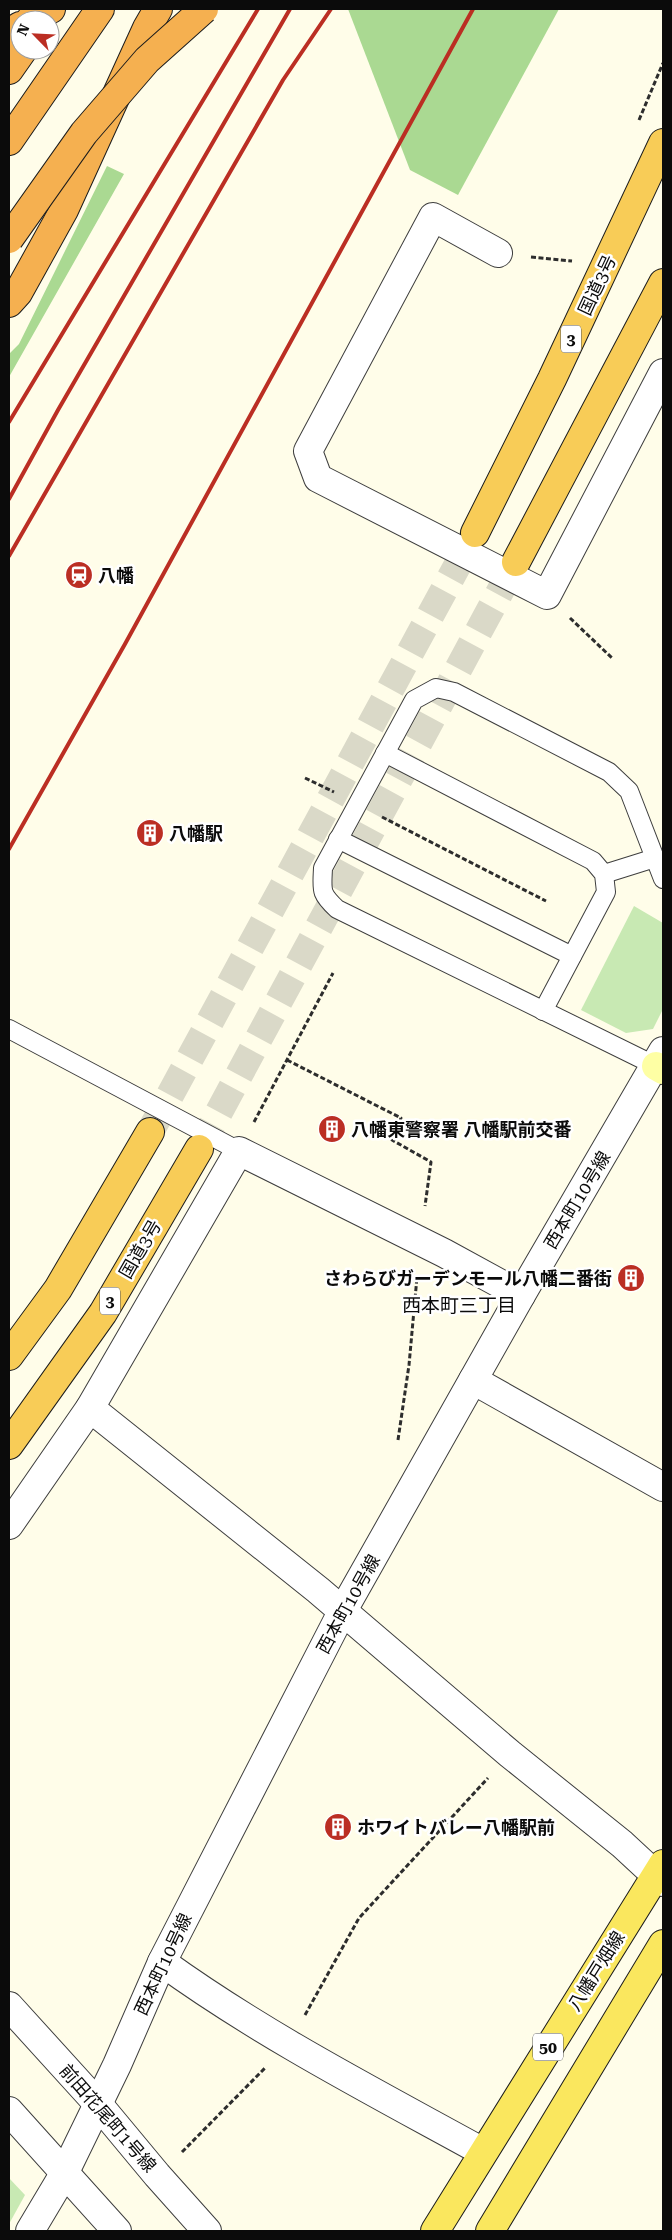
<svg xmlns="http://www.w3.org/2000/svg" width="672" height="2240" viewBox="0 0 672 2240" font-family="'Roboto Serif','Noto Sans JP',serif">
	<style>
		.green { fill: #c8e9b3 }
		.forest { fill: #aad992 }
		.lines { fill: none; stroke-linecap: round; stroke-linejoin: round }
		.trunk-tunnel { stroke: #dad9c8; stroke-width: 28; stroke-dasharray: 28 14; stroke-linecap: butt }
		.service-casing { stroke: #3e3e3e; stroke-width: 20 }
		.minor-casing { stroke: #3e3e3e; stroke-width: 30 }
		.tertiary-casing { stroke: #3e3e3e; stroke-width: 30 }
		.secondary-casing { stroke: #2d2d2d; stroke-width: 30 }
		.primary-casing { stroke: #1c1c1c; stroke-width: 30 }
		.trunk-casing { stroke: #1c1c1c; stroke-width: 30 }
		.motorway-casing { stroke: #1c1c1c; stroke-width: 30 }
		.path { stroke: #2d2d2d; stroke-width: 3; stroke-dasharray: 5 2.5; stroke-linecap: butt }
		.service { stroke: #fff; stroke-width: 18 }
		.minor { stroke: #fff; stroke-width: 28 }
		.tertiary { stroke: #fff; stroke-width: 28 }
		.secondary { stroke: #feffa4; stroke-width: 28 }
		.primary { stroke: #fae75e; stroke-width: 28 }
		.trunk { stroke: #f8cc57; stroke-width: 28 }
		.motorway { stroke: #f5b050; stroke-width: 28 }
		.rail { stroke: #bb2e23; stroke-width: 4 }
		.motorway-bridge-casing { stroke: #1c1c1c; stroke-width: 30; stroke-linecap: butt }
		.motorway-bridge { stroke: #f5b050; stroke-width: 28 }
		.labels { text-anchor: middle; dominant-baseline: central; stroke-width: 5; stroke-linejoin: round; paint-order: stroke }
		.shield { fill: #fff; stroke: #545454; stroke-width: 1 }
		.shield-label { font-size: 16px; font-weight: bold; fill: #0b0b0b }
		.street-label { font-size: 18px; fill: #0b0b0b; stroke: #fff }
		.poi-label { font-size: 18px; font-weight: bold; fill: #0b0b0b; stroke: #fff; text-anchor: start }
		.neighbourhood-label { font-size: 19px; fill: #0b0b0b; stroke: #fff }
	</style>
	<rect width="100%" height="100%" fill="#fffde9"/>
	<g class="green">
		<path d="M634,906L663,923V1009L653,1029L626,1033L581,1010Z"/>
		<path d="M9,2178L25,2195L9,2224Z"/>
	</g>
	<g class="forest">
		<path d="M348,9H559L458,195L410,170Z"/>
		<path d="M107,166L124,174L9,377V354L19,344Z"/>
	</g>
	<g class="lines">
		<g class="trunk-tunnel">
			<path d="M150,1132L475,533"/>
			<path d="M199,1149L516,562"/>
		</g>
		<g class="service-casing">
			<g id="service">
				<path d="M385,753L593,861L604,874L606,892L543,1011"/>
				<path d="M338,839L572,956"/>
				<path d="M604,874L655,858"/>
				<path d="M9,1029L239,1151"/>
				<path d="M656,1066L337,909C320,893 322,891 323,868L414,700L436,688L454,692L609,772L629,791L663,879"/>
			</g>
		</g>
		<g class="minor-casing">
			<g id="minor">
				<path d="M498,253L433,217L308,451L318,478L547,595L663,373"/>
				<path d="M473,1380L663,1487"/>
				<path d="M90,1408L318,1590L510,1754L622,1844L663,1882"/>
				<path d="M9,1525L90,1408L239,1151L444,1253L521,1295"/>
				<path d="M162,1962C263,2035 374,2092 483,2152"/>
				<path d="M30,2231L64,2174"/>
			</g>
		</g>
		<g class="tertiary-casing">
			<g id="tertiary">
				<path d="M9,2006L98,2104L157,2175L207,2231"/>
				<path d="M9,2111L117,2231"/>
				<path d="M64,2174L117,2065L162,1962L342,1612L521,1295L663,1051"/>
			</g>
		</g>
		<g class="secondary-casing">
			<path id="secondary" d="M656,1066L663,1070"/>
		</g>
		<g class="primary-casing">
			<g id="primary">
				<path d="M435,2231L663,1864"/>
				<path d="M490,2231L663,1944"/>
			</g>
		</g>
		<g class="trunk-casing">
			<g id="trunk">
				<path d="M475,533L552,379L663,143"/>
				<path d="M516,562L663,283"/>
				<path d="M9,1356L58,1289L150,1132"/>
				<path d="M9,1445L103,1313L199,1149"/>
			</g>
		</g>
		<g class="motorway-casing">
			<g id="motorway">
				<path d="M30,20L51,9"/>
				<path d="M9,33L20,26"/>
				<path d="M9,70L23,50"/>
				<path d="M9,141L100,9"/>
				<path d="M9,303L18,293L64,210L147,28L158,9"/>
			</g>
		</g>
		<g class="path">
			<path d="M639,120L663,63"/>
			<path d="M531,257L572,261"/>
			<path d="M570,618L612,658"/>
			<path d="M305,778L334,792"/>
			<path d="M382,817L546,901"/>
			<path d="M287,1060L401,1118L392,1140L431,1162L425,1206"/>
			<path d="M254,1122L333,973"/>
			<path d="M398,1440L409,1365L417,1277"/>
			<path d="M305,2015L359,1918L488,1778"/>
			<path d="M182,2152L265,2068"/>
		</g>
		<use href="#service" class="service"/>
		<use href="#minor" class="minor"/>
		<use href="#tertiary" class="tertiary"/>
		<use href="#secondary" class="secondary"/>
		<use href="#primary" class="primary"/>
		<use href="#trunk" class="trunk"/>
		<use href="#motorway" class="motorway"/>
		<g class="rail">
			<path d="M9,422L258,9"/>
			<path d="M9,499L58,410L290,9"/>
			<path d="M9,556L283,80L331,9"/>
			<path d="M9,849L125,644L473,9"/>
		</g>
		<g class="motorway-bridge-casing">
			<path id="motorway-bridge" d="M9,239L84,133L147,60L204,9"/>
		</g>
		<use href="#motorway-bridge" class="motorway-bridge"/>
	</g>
	<defs>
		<g id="station-disc" transform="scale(1.4375)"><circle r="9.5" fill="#bb2e23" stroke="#fff"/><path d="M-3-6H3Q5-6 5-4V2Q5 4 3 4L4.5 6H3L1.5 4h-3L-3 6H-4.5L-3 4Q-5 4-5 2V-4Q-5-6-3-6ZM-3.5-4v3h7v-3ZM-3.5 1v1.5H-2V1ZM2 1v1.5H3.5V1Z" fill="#fff"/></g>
		<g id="building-disc" transform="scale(1.4375)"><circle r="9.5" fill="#bb2e23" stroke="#fff"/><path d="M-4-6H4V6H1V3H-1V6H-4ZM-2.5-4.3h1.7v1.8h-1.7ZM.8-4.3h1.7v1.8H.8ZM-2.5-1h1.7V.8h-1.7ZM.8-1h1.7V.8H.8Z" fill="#fff"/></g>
	</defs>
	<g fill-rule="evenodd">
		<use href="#station-disc" x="79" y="575"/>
		<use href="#building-disc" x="150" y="833"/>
		<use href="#building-disc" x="332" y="1129"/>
		<use href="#building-disc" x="631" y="1278"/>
		<use href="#building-disc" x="338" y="1827"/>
	</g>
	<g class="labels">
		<g class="shield">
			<rect x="561" y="325.5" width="20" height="27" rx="4"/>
			<rect x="100" y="1287.5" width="20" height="27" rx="4"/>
			<rect x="533" y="2033.5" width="30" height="27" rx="4"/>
		</g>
		<g class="shield-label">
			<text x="571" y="339">3</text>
			<text x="110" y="1301">3</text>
			<text x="548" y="2047">50</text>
		</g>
		<g class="street-label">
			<text transform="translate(597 285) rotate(-65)">国道3号</text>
			<text transform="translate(577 1200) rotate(-59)">西本町10号線</text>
			<text transform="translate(140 1249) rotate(-60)">国道3号</text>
			<text transform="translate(348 1604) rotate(-61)">西本町10号線</text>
			<text transform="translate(163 1964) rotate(-65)">西本町10号線</text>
			<text transform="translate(596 1971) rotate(-58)">八幡戸畑線</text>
			<text transform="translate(108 2118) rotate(49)">前田花尾町1号線</text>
		</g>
		<g class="poi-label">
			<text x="98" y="575">八幡</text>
			<text x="169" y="833">八幡駅</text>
			<text x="351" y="1129">八幡東警察署 八幡駅前交番</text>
			<text x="612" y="1278" text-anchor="end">さわらびガーデンモール八幡二番街</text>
			<text x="357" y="1827">ホワイトバレー八幡駅前</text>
		</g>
		<g class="neighbourhood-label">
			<text x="459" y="1305">西本町三丁目</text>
		</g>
	</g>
	<rect width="672" height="2240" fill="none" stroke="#0b0b0b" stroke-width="20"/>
	<g transform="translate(35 35) rotate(294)"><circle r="24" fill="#ffffff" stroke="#9d9d9d"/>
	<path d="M0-4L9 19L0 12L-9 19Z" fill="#bb2e23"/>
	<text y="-8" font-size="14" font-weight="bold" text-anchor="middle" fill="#0b0b0b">N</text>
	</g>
</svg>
